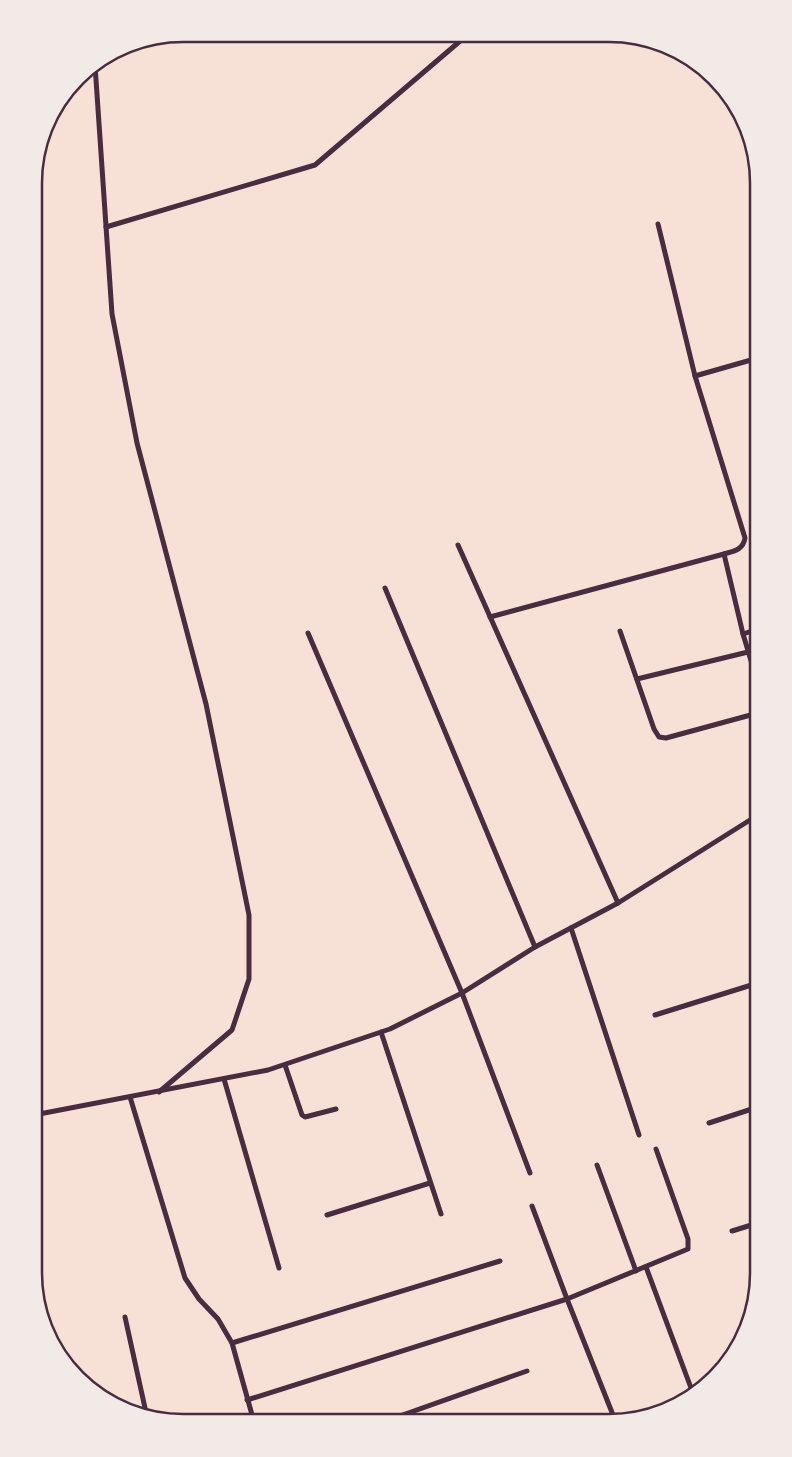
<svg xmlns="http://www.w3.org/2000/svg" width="792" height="1457" viewBox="0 0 792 1457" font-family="'Fira Sans Condensed',sans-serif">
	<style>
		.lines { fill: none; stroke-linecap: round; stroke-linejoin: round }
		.minor { stroke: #4a2c40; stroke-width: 5 }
		.rim { fill: none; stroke: #4a2c40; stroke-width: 2.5 }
	</style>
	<rect width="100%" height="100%" fill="#f7e1d7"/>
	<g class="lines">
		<g class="minor">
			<path d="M95,65L112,314L137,443L206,704L249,915V979L232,1030L159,1092"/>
			<path d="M106,227L315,165L466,36"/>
			<path d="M695,376L758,358"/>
			<path d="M458,545L618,903"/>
			<path d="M724,554L743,634L758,684"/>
			<path d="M385,588L535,947"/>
			<path d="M490,617L724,554C734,551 743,550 745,538L695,376L658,224"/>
			<path d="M620,631L654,729L659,737L666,738L758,713"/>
			<path d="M308,633L462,993L530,1173"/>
			<path d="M743,634L758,629"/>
			<path d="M637,679L748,652"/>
			<path d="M571,928L639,1135"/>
			<path d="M655,1015L758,983"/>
			<path d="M381,1032L441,1214"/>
			<path d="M285,1065L302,1115L305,1117L336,1109"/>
			<path d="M224,1079L279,1268"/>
			<path d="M130,1097L185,1278L199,1299L218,1319L232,1343L254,1422"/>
			<path d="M34,1115L268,1070L390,1029L462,993L535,947L618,903L758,815"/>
			<path d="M709,1123L758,1107"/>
			<path d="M597,1165L636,1271"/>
			<path d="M327,1215L430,1183"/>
			<path d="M732,1231L758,1223"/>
			<path d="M646,1267L694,1396"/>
			<path d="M125,1317L147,1417"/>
			<path d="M232,1343L500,1261"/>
			<path d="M247,1400L567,1299L532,1206"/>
			<path d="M626,1420L647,1414L650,1416"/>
			<path d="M621,1421L613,1415L567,1299L688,1249V1239L656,1149"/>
			<path d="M380,1423L527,1371"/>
		</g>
	</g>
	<path d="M0 0H792V1457H0ZM183 42H609A141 141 0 0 1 750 183V1273A141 141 0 0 1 609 1414H183A141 141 0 0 1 42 1273V183A141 141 0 0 1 183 42Z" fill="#f1eae7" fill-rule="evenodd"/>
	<path class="rim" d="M183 42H609A141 141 0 0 1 750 183V1273A141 141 0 0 1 609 1414H183A141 141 0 0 1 42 1273V183A141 141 0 0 1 183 42Z"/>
</svg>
